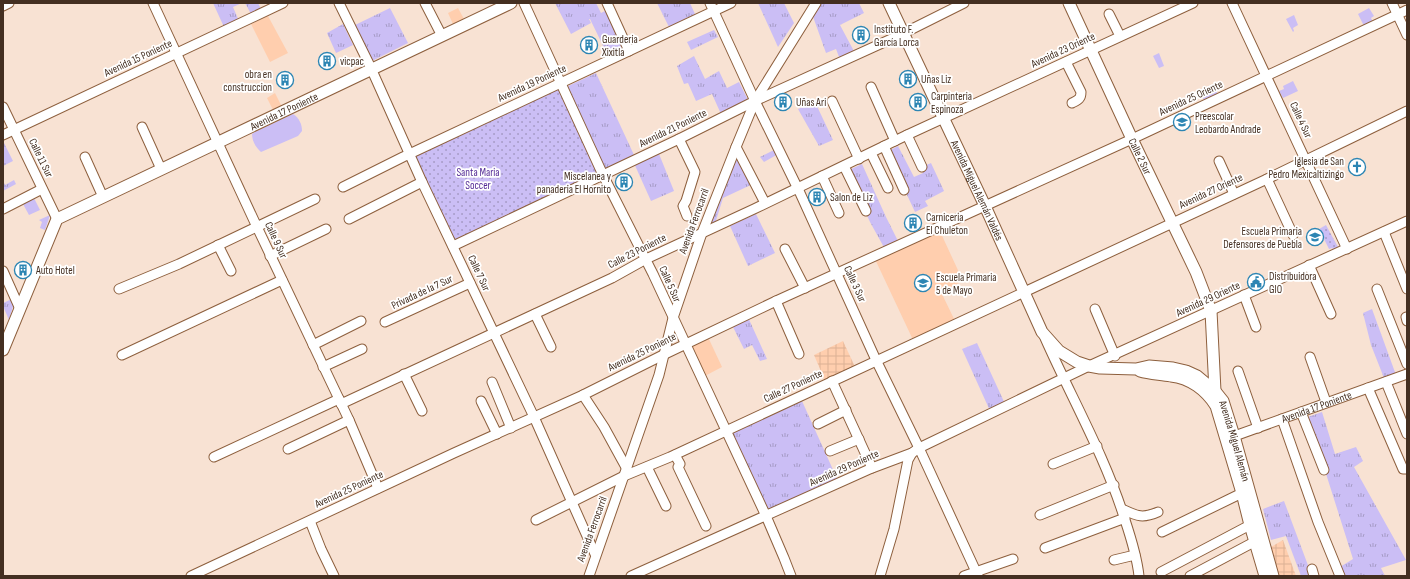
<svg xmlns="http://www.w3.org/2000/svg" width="1410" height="579" viewBox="0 0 1410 579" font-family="'Sofia Sans Condensed',sans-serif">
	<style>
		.built { fill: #ffceae }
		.industrial { fill: url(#industrial-grid) }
		.grass { fill: url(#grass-tufts) }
		.park { fill: url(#park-dots) }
		.garden { fill: #cbbef5 }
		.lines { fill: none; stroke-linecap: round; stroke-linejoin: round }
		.minor-casing { stroke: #8d5f3d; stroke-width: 11 }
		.major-casing { stroke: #8d5f3d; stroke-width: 13 }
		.minor { stroke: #fff; stroke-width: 9 }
		.major { stroke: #fff; stroke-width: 11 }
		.labels { text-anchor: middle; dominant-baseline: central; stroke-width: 3.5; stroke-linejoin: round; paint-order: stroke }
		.poi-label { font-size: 11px; fill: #442f21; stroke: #fff; text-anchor: start }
		.street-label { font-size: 11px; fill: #442f21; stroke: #fff }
		.park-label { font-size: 11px; fill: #542c96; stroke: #fff }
	</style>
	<defs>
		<pattern id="industrial-grid" width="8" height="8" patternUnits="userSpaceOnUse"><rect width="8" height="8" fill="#ffceae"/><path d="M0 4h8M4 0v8" fill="none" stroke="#dcb195"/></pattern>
		<pattern id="grass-tufts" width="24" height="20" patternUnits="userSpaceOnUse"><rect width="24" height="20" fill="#cbbef5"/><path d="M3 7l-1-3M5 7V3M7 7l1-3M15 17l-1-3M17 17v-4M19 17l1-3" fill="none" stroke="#a69bc6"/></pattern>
		<pattern id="park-dots" width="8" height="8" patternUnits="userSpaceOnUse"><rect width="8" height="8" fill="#cbbef5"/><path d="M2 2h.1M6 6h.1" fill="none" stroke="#a69bc6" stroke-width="1.8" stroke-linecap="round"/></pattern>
	</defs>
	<rect width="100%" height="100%" fill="#f8e2d3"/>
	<g class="built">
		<path d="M458,8L464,19L453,24L448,13Z"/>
		<path d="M268,16L288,53L270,62L251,24Z"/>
		<path d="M275,93L282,107L273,110L267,98Z"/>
		<path d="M938,227L963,281L941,292L956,323L914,342L874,257Z"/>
		<path d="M707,335L722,367L701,378L686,345Z"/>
	</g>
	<g class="industrial">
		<path d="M843,341L856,369L826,383L814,355Z"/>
		<path d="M1283,540L1296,576H1278L1271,547Z"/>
	</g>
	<g class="grass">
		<path d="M213,3H242L233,7L239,21L224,27Z"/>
		<path d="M245,3H258L261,9L251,14Z"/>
		<path d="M555,3H596L601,13L609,9L626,47L608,56L590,19H589L591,23L571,34Z"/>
		<path d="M657,3H690L695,14L669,27Z"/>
		<path d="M758,3H784L794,23L778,47Z"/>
		<path d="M816,3H859L864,13L840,25L856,55L841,62L836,49L826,53L811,11Z"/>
		<path d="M390,8L408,43L370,62L353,26Z"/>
		<path d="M343,24L353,45L336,53L327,33Z"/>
		<path d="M714,30L718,37L691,50L687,42Z"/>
		<path d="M694,56L705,79L719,71L727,88L739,82L748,100L721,114L712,94L696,101L688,83L684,84L677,66Z"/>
		<path d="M596,73L634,155L604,170L566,87Z"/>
		<path d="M815,102L833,140L819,146L798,109Z"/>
		<path d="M3,141L13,161L3,166Z"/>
		<path d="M898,146L914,177L923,173L922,167L931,163L944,191L925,201L928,206L915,212L887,152Z"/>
		<path d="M736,147L755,183L723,198L714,227L702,233Z"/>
		<path d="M778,148L780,153L764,162L760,157Z"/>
		<path d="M657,149L674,191L651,201L633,161Z"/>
		<path d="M862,164L886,217L900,245L886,251L870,222L847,171Z"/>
		<path d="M14,180L16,184L3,191V181L5,185Z"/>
		<path d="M756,214L775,253L748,266L730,226Z"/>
		<path d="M12,299L14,303L9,320L3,306V303Z"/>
		<path d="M1372,309L1396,375L1384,378L1371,345L1363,313Z"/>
		<path d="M747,315L767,359L760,361L752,345L744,349L731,323Z"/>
		<path d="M977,343L1006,406L991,413L962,349Z"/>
		<path d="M802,401L839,483L768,515L731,434Z"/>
		<path d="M1322,412L1335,454L1356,447L1363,461L1354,467L1406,560L1381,568L1385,576H1344L1340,567L1353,559L1308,417Z"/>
		<path d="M1284,501L1312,576H1301L1286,536L1271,540L1263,509Z"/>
	</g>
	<g class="park">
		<path d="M561,83L603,175L453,246L410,154Z"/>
		<path d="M1326,225L1338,247L1333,249L1332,248L1329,249L1319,229Z"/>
	</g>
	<g class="garden">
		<path d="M1369,8L1374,16L1371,18L1373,22L1364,26L1358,14Z"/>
		<path d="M1294,15L1298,25L1293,28L1294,31L1293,32L1286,19Z"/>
		<path d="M1159,53L1164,66L1159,68L1153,56Z"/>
		<path d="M1293,81L1298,91L1283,98L1279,91L1284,89L1283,86Z"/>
		<path d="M1216,89L1218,96L1205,102L1202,96Z"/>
		<path d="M293,114C299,118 302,124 302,131L298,136L261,152C256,148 252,141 252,134L255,132Z"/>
		<path d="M34,198L40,210L29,215L23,204Z"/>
		<path d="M50,215L45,230L40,228L42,222L39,220Z"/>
	</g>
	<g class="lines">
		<g class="minor-casing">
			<g id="minor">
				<path d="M153,3L257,227L349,420L378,488"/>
				<path d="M339,3L370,66L422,182L534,417L595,554"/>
				<path d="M425,3L442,36"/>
				<path d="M524,3L603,175L653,274L766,516L784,558L791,576"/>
				<path d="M607,3L629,51"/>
				<path d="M710,3L755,101L800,193L876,360L919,448L978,576"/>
				<path d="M1232,3L1347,249"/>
				<path d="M1392,3L1407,35"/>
				<path d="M3,6L9,3"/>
				<path d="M1109,14L1120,36"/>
				<path d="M1066,62L1081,92C1081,99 1078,100 1072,103"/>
				<path d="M871,87L895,141"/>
				<path d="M832,101L859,159"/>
				<path d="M3,107L57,219"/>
				<path d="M142,127L161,169"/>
				<path d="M3,135L283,3"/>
				<path d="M907,135L922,167"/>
				<path d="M679,139L695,172L686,201L683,206L687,216"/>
				<path d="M884,146L904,190"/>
				<path d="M736,147L765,203"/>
				<path d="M871,153L888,188"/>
				<path d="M85,157L103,197"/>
				<path d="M1219,161L1234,194"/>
				<path d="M844,166L866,211"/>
				<path d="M822,176L839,213"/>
				<path d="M1267,179L1293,235"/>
				<path d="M343,187L403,157L731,3"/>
				<path d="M3,209L42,189"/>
				<path d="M349,219L422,182"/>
				<path d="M1384,232L1407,289"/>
				<path d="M218,245L231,271"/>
				<path d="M453,246L679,139L755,101L900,35L964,3"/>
				<path d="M785,249L805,288"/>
				<path d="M270,256L326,229"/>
				<path d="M1309,265L1331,314"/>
				<path d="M3,271L20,309"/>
				<path d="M119,289L179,264L315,199"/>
				<path d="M1377,289L1407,364"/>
				<path d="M1244,295L1256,327"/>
				<path d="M776,301L799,354"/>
				<path d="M1095,309L1115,356"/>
				<path d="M535,314L551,347"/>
				<path d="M1406,317L1407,321"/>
				<path d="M385,322L470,283"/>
				<path d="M1045,338C1072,399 1105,456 1125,520C1131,538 1137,557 1139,576"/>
				<path d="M313,345L361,321"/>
				<path d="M122,355L282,280"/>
				<path d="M1310,357L1326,402"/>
				<path d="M323,367L362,349"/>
				<path d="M1238,371L1258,428"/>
				<path d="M404,374L422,411"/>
				<path d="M832,381L872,468"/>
				<path d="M492,382L511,428"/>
				<path d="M1386,382L1407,434"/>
				<path d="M1368,388L1403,469H1407"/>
				<path d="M583,395L604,427L627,469"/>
				<path d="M481,401L497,434"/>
				<path d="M341,404L612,278L646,259L754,209L907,135L1193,3"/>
				<path d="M1301,412L1324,470"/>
				<path d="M1282,419L1318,522L1340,576"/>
				<path d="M818,424L846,410"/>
				<path id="s1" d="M1229,438L1407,374"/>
				<path d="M288,449L349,420"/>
				<path d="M830,451L859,439"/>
				<path d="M675,455L680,464L678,467L706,526"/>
				<path d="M214,457L339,399"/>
				<path d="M1053,464L1097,446"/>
				<path d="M647,467L666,506"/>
				<path d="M1122,509C1137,516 1142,519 1158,512"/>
				<path d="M1040,515L1114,485"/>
				<path d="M536,520L624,476L670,457L1267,179L1407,111"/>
				<path d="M310,521L321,549L334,576"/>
				<path d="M1162,532L1242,493"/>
				<path d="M1045,548L1125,518"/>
				<path d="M1114,560L1135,555"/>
				<path d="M1312,569L1314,576"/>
				<path d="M1161,572L1250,525"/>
				<path d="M191,576L454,453L583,395L665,354L776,301L1132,139L1407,10"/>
				<path d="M589,576L659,375L673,318L702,233L736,147L755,101L816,3"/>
				<path d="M631,576L872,468L912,453L919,448L1089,366L1407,221"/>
				<path d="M880,576L894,529L908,460L912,453"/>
				<path d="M964,576L1013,559"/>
				<path d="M1190,576L1254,542"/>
			</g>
		</g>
		<g class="major-casing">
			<g id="major">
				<path id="s2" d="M889,3L985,206L1042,332L1059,351L1077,362L1089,366L1100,368L1136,369L1149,366L1173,368L1186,371L1197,376L1215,391L1223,401L1234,436L1273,576"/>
				<path id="s3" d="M1069,3L1132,139L1196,272L1211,311L1215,391L1213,395"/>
				<path id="s4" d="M3,350L57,219L511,3"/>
				<path d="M1140,371C1150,374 1161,374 1171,376C1190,378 1206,390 1216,406L1242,493L1250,525L1265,576"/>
			</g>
		</g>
		<use href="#minor" class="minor"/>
		<use href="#major" class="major"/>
	</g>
	<defs>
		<g id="building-ring" transform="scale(0.9)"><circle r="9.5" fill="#fff" stroke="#2c85b3" stroke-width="1.5"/><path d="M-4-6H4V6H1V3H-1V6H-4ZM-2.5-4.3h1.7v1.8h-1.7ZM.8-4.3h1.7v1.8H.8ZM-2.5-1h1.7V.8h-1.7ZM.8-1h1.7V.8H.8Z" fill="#2c85b3"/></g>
		<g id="school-ring" transform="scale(0.9)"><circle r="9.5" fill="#fff" stroke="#2c85b3" stroke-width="1.5"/><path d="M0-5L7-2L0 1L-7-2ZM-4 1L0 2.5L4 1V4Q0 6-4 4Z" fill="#2c85b3"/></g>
		<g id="church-ring" transform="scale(0.9)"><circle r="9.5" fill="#fff" stroke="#2c85b3" stroke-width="1.5"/><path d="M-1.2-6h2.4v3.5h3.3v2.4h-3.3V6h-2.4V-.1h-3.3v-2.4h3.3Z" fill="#2c85b3"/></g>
		<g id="civic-ring" transform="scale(0.9)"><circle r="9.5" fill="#fff" stroke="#2c85b3" stroke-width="1.5"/><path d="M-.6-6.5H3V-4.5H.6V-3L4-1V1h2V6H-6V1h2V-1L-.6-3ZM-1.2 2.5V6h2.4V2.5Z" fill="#2c85b3"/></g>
	</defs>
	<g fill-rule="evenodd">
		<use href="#building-ring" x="861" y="35"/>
		<use href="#building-ring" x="589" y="45"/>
		<use href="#building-ring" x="327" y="61"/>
		<use href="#building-ring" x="908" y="79"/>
		<use href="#building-ring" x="285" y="80"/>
		<use href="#building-ring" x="783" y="102"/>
		<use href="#building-ring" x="918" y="102"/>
		<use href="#school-ring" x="1182" y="122"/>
		<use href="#church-ring" x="1357" y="167"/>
		<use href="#building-ring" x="624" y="182"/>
		<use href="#building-ring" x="817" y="197"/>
		<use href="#building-ring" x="913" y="223"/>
		<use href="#school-ring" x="1315" y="237"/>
		<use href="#building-ring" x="23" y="270"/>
		<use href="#civic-ring" x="1256" y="282"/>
		<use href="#school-ring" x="923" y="283"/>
	</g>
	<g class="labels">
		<g class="poi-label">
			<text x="874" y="29">Instituto F.<tspan x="874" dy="13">García Lorca</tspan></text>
			<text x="602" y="39">Guarderia<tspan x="602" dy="13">Xixitla</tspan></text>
			<text x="340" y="61">vicpac</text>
			<text x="272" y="74" text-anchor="end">obra en<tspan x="272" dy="13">construccion</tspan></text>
			<text x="921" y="79">Uñas Liz</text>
			<text x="931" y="96">Carpinteria<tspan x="931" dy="13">Espinoza</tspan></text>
			<text x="796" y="102">Uñas Ari</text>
			<text x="1195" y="116">Preescolar<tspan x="1195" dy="13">Leobardo Andrade</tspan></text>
			<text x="1344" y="161" text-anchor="end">Iglesia de San<tspan x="1344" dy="13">Pedro Mexicaltizingo</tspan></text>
			<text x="611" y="176" text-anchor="end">Miscelanea y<tspan x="611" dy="13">panaderia El Hornito</tspan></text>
			<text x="830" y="197">Salon de Liz</text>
			<text x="926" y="217">Carniceria<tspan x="926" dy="13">El Chuleton</tspan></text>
			<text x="1302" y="231" text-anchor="end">Escuela Primaria<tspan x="1302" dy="13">Defensores de Puebla</tspan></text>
			<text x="36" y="270">Auto Hotel</text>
			<text x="1269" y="276">Distribuidora<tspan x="1269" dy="13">GIO</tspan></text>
			<text x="936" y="277">Escuela Primaria<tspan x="936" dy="13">5 de Mayo</tspan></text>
		</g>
		<g class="street-label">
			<text transform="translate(1063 50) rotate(-25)">Avenida 23 Oriente</text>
			<text transform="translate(138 58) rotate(-25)">Avenida 15 Poniente</text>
			<text transform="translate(532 83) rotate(-25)">Avenida 19 Poniente</text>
			<text transform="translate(1191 98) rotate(-25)">Avenida 25 Oriente</text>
			<text stroke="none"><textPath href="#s4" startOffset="393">Avenida 17 Poniente</textPath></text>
			<text transform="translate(1301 120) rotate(65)">Calle 4 Sur</text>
			<text transform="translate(673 128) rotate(-26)">Avenida 21 Poniente</text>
			<text stroke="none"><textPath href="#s3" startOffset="169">Calle 2 Sur</textPath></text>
			<text transform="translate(41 158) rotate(64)">Calle 11 Sur</text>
			<text stroke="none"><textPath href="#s2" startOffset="207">Avenida Miguel Alemán Valdés</textPath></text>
			<text transform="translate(1211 191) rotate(-25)">Avenida 27 Oriente</text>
			<text transform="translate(694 221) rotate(-70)">Avenida Ferrocarril</text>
			<text transform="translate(276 240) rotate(65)">Calle 9 Sur</text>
			<text transform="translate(637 251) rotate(-27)">Calle 23 Poniente</text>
			<text transform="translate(479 273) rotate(65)">Calle 7 Sur</text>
			<text transform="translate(670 284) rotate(66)">Calle 5 Sur</text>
			<text transform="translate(855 284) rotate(65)">Calle 3 Sur</text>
			<text transform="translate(422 292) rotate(-25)">Privada de la 7 Sur</text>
			<text transform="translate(1208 299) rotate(-25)">Avenida 29 Oriente</text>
			<text transform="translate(642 352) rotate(-26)">Avenida 25 Poniente</text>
			<text transform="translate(793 386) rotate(-25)">Calle 27 Poniente</text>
			<text stroke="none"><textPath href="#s1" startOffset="93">Avenida 17 Poniente</textPath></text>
			<text stroke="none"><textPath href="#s2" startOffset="610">Avenida Miguel Alemán</textPath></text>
			<text transform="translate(844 468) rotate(-24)">Avenida 29 Poniente</text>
			<text transform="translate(349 489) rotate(-25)">Avenida 25 Poniente</text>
			<text transform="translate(592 529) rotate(-70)">Avenida Ferrocarril</text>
		</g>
		<g class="park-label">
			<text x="478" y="172">Santa Maria<tspan x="478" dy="13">Soccer</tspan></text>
		</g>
	</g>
	<rect width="1410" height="579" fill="none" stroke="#442f21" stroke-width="8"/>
</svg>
